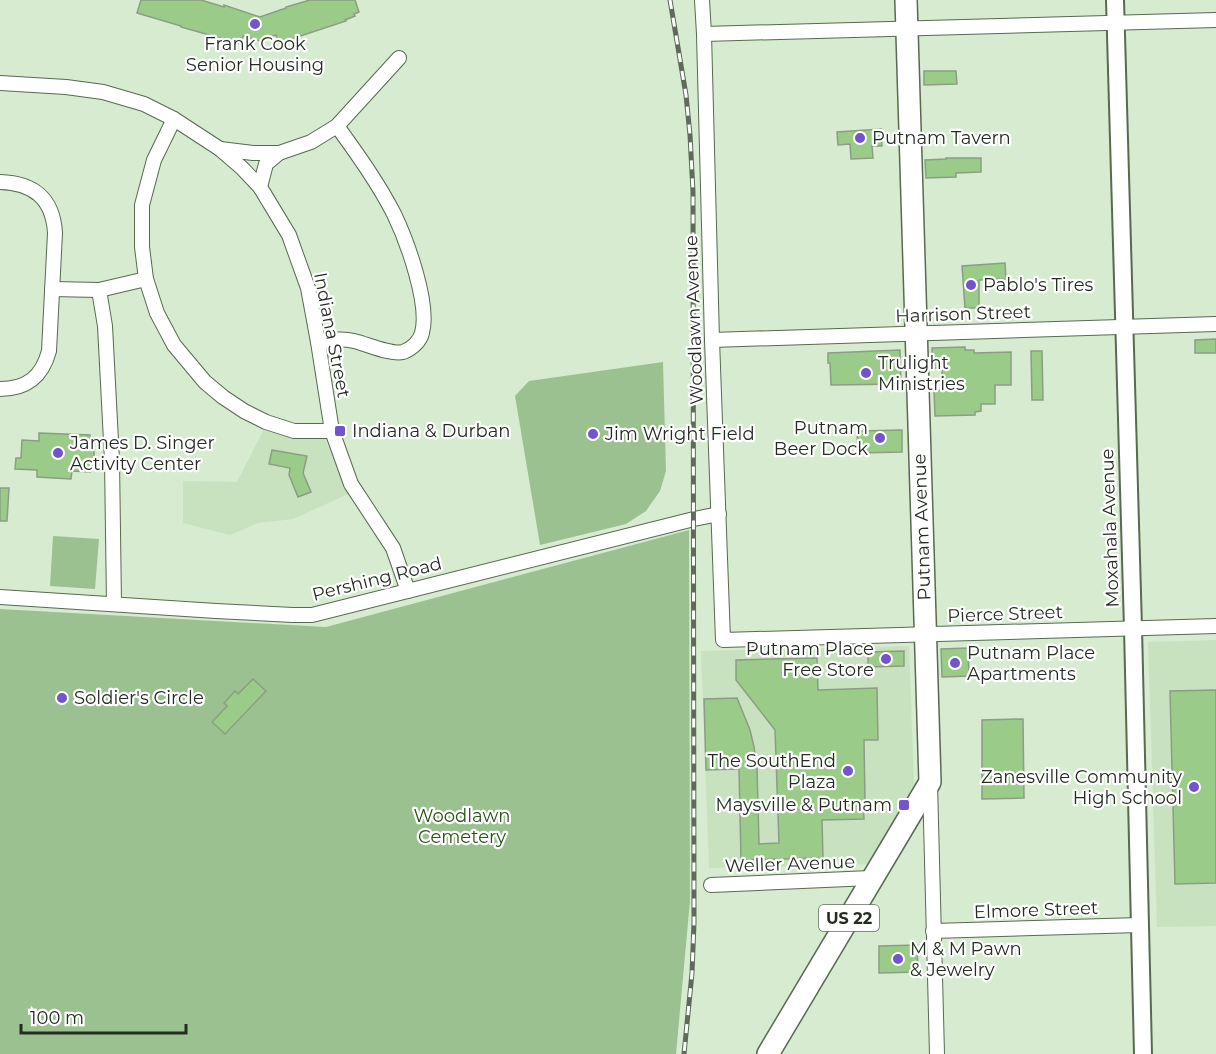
<svg xmlns="http://www.w3.org/2000/svg" width="1216" height="1054" viewBox="0 0 1216 1054" font-family="Montserrat,sans-serif">
	<style>
		.built { fill: #c8e2c0 }
		.green { fill: #9cc190 }
		.building { fill: #9acb89; stroke: #8b9e84; stroke-width: 1.5 }
		.lines { fill: none; stroke-linecap: round; stroke-linejoin: round }
		.minor-casing { stroke: #586a52; stroke-width: 16 }
		.tertiary-casing { stroke: #586a52; stroke-width: 20 }
		.primary-casing { stroke: #586a52; stroke-width: 24 }
		.minor { stroke: #fff; stroke-width: 14 }
		.tertiary { stroke: #fff; stroke-width: 16 }
		.primary { stroke: #fff; stroke-width: 21 }
		.rail-casing { stroke: #5e6a5a; stroke-width: 5 }
		.rail { stroke: #fff; stroke-width: 3; stroke-dasharray: 9; stroke-linecap: butt }
		.poi-dot { fill: #7254cd; stroke: #fff; stroke-width: 2 }
		.labels { text-anchor: middle; dominant-baseline: central; stroke-width: 4.5; stroke-linejoin: round; paint-order: stroke }
		.shield { fill: #fff; stroke: #666c65; stroke-width: 1.5 }
		.shield-label { font-size: 16px; font-weight: bold; fill: #252d23 }
		.poi-label { font-size: 18px; fill: #252d23; stroke: #fff; text-anchor: start }
		.street-label { font-size: 18px; fill: #252d23; stroke: #fff }
		.park-label { font-size: 18px; fill: #275513; stroke: #fff }
	</style>
	<rect width="100%" height="100%" fill="#d6ebcf"/>
	<g class="built">
		<path d="M265,427L325,439L348,494L293,519L258,523L230,535L183,523V481L237,482Z"/>
		<path d="M1216,640V926L1157,927L1148,642Z"/>
		<path d="M909,646L914,784L869,864L709,868L701,651Z"/>
	</g>
	<g class="green">
		<path d="M663,362L666,471L660,491L646,511L626,524L540,545L515,396L529,381Z"/>
		<path d="M689,530L690,901L676,1054H0V609L326,627Z"/>
		<path d="M53,536L99,539L95,589L50,586Z"/>
	</g>
	<g class="building">
		<path d="M141,0H201L224,7V5L260,17L286,8V7L310,0H355L359,12L354,14L355,16L345,20L346,21L279,43L276,35L260,41L243,36L241,44L181,27V26L137,13Z"/>
		<path d="M924,71H956L957,84L924,85Z"/>
		<path d="M881,129L882,146H872L873,158L851,159L850,144L838,145L837,132Z"/>
		<path d="M946,158H981V172L956,173V177L926,178L925,160L946,159Z"/>
		<path d="M1005,263L1006,279L979,280V308H965L962,266Z"/>
		<path d="M1216,339V353H1195V340Z"/>
		<path d="M965,347V350H974V353L1011,352V385H995V404H981V411L975,412V415L935,416L934,391L942,390V368H932V348Z"/>
		<path d="M900,350L901,384L831,385L830,363H828V353Z"/>
		<path d="M1031,351H1042L1043,400H1032Z"/>
		<path d="M902,430V452L858,453L857,431Z"/>
		<path d="M39,433L90,435V448H94V466H90V472L72,471L71,479L37,477V470L15,469L16,458H21L22,440L39,441Z"/>
		<path d="M272,450L307,456L303,473L311,492L298,497L289,475L290,468L269,464Z"/>
		<path d="M0,488H9L7,521H0Z"/>
		<path d="M968,648L969,676L942,677L941,649Z"/>
		<path d="M904,651V666L868,667V652Z"/>
		<path d="M817,658L818,690L877,688L878,740H864L865,802H863L864,819L822,820L823,858L741,860L739,769L706,770L704,699L737,698L750,730L754,747L757,767L759,844L779,843L775,730L736,680V660Z"/>
		<path d="M253,679L266,691L225,734L212,722L227,706L224,703L235,691L238,694Z"/>
		<path d="M1216,690V883L1175,884L1170,691Z"/>
		<path d="M1023,719L1024,798L982,799V720Z"/>
		<path d="M917,945L918,972L879,973V946Z"/>
	</g>
	<g class="lines">
		<g class="minor-casing">
			<g id="minor">
				<path d="M702,0L704,34L712,340L723,640L1216,626"/>
				<path d="M704,34L1216,20"/>
				<path d="M0,83L66,87L103,92L144,104L174,119L220,149L242,168L260,187L289,235L308,288L318,342L332,431L351,484L393,548L408,591"/>
				<path d="M174,119L154,160L142,205V247L146,279L157,313L174,345L205,382L223,397L244,411L266,422L294,431H332"/>
				<path d="M220,149L253,153H279"/>
				<path d="M0,182C33,183 53,198 55,233L49,351C42,377 27,389 0,389"/>
				<path d="M260,187L266,164L279,153L311,142L337,126L399,58"/>
				<path d="M52,289L99,290L146,279"/>
				<path d="M99,290L105,326L112,460L114,604"/>
				<path d="M712,340L1216,324"/>
				<path d="M318,342C331,340 342,338 354,341C367,344 391,355 403,352C412,349 420,341 422,333C430,304 407,241 394,214C378,183 358,155 337,126"/>
				<path d="M0,597L216,611L293,615H312L694,519L719,514"/>
				<path d="M930,783L937,1054"/>
				<path d="M711,885L871,878"/>
				<path d="M933,931L1140,925"/>
			</g>
		</g>
		<g class="tertiary-casing">
			<path id="tertiary" d="M1115,0L1133,628L1143,1054"/>
		</g>
		<g class="primary-casing">
			<path id="primary" d="M768,1054L930,782L906,0"/>
		</g>
		<use href="#minor" class="minor"/>
		<use href="#tertiary" class="tertiary"/>
		<use href="#primary" class="primary"/>
		<g class="rail-casing">
			<path id="rail" d="M670,0L686,95L690,135L693,192L694,923L692,973L684,1054"/>
		</g>
		<use href="#rail" class="rail"/>
	</g>
	<g class="poi-dot">
		<circle cx="255" cy="24" r="6"/>
		<circle cx="860" cy="138" r="6"/>
		<circle cx="971" cy="285" r="6"/>
		<circle cx="866" cy="373" r="6"/>
		<rect x="334" y="425" width="12" height="12" rx="3"/>
		<circle cx="593" cy="434" r="6"/>
		<circle cx="880" cy="438" r="6"/>
		<circle cx="58" cy="453" r="6"/>
		<circle cx="886" cy="659" r="6"/>
		<circle cx="955" cy="663" r="6"/>
		<circle cx="62" cy="698" r="6"/>
		<circle cx="848" cy="771" r="6"/>
		<circle cx="1194" cy="787" r="6"/>
		<rect x="898" y="799" width="12" height="12" rx="3"/>
		<circle cx="898" cy="959" r="6"/>
	</g>
	<g class="labels">
		<rect class="shield" x="819" y="905" width="60" height="26" rx="4.5"/>
		<g class="shield-label">
			<text x="849" y="918">US 22</text>
		</g>
		<g class="poi-label">
			<text x="255" y="44" text-anchor="middle">Frank Cook<tspan x="255" dy="21">Senior Housing</tspan></text>
			<text x="872" y="138">Putnam Tavern</text>
			<text x="983" y="285">Pablo's Tires</text>
			<text x="878" y="363">Trulight<tspan x="878" dy="21">Ministries</tspan></text>
			<text x="868" y="428" text-anchor="end">Putnam<tspan x="868" dy="21">Beer Dock</tspan></text>
			<text x="352" y="431">Indiana &amp; Durban</text>
			<text x="605" y="434">Jim Wright Field</text>
			<text x="70" y="443">James D. Singer<tspan x="70" dy="21">Activity Center</tspan></text>
			<text x="874" y="649" text-anchor="end">Putnam Place<tspan x="874" dy="21">Free Store</tspan></text>
			<text x="967" y="653">Putnam Place<tspan x="967" dy="21">Apartments</tspan></text>
			<text x="74" y="698">Soldier's Circle</text>
			<text x="836" y="761" text-anchor="end">The SouthEnd<tspan x="836" dy="21">Plaza</tspan></text>
			<text x="1182" y="777" text-anchor="end">Zanesville Community<tspan x="1182" dy="21">High School</tspan></text>
			<text x="892" y="805" text-anchor="end">Maysville &amp; Putnam</text>
			<text x="910" y="949">M &amp; M Pawn<tspan x="910" dy="21">&amp; Jewelry</tspan></text>
		</g>
		<g class="street-label">
			<text transform="translate(963 314) rotate(-2)">Harrison Street</text>
			<text transform="translate(694 320) rotate(-92)">Woodlawn Avenue</text>
			<text transform="translate(332 335) rotate(79)">Indiana Street</text>
			<text transform="translate(922 527) rotate(-92)">Putnam Avenue</text>
			<text transform="translate(1110 528) rotate(-92)">Moxahala Avenue</text>
			<text transform="translate(377 579) rotate(-14)">Pershing Road</text>
			<text transform="translate(1005 614) rotate(-2)">Pierce Street</text>
			<text transform="translate(790 864) rotate(-2)">Weller Avenue</text>
			<text transform="translate(1036 910) rotate(-2)">Elmore Street</text>
		</g>
		<g class="park-label">
			<text x="462" y="816">Woodlawn<tspan x="462" dy="21">Cemetery</tspan></text>
		</g>
	</g>
	<path d="M21 1024v9h165v-9" fill="none" stroke="#252d23" stroke-width="3"/>
	<text x="30" y="1024" font-size="18" fill="#252d23" stroke="#ffffff" stroke-width="4.5" paint-order="stroke">100 m</text>
</svg>
